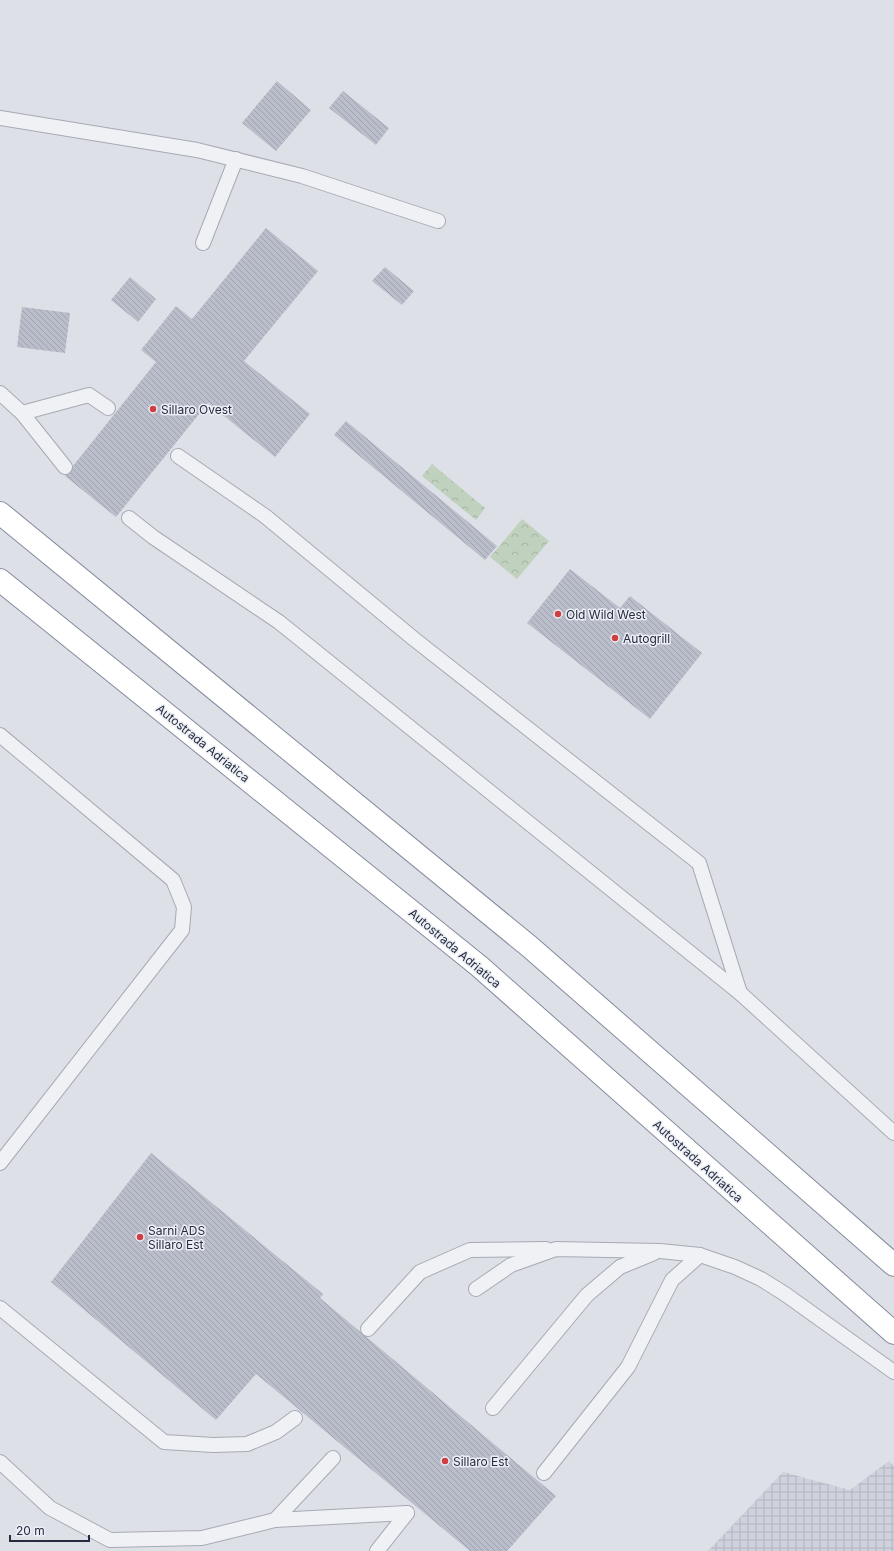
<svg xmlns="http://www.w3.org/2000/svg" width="894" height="1551" viewBox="0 0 894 1551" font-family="Inter,sans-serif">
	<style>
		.industrial { fill: url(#industrial-grid) }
		.forest { fill: url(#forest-crowns) }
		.building { fill: url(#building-back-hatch) }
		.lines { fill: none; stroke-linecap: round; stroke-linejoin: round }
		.lane-casing { stroke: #a6aab4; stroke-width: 16 }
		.highway-casing { stroke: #848b9e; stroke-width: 24 }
		.lane { stroke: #f0f1f5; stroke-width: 14 }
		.highway { stroke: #fff; stroke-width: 22 }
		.poi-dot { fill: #cf3f41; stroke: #eceff5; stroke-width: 1.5 }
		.labels { text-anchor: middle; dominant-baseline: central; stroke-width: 3; stroke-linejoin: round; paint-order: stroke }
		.poi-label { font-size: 12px; fill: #262c3e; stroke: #eceff5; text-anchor: start }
		.street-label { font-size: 12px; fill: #262c3e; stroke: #eceff5 }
	</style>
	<defs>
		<pattern id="industrial-grid" width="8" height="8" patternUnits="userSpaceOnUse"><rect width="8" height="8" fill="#cfd2dc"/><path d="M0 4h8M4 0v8" fill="none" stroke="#b2b4be"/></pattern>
		<pattern id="forest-crowns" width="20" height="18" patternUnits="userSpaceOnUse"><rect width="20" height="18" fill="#c0d1be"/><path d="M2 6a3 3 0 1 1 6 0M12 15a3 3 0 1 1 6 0" fill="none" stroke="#a5b4a4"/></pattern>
		<pattern id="building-back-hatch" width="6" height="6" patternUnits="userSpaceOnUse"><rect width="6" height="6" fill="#babeca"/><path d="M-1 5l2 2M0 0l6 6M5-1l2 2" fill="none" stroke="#a0a3af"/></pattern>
	</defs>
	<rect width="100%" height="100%" fill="#dde0e7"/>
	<path class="industrial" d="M889,1461L894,1466V1551H708L783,1472L850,1490Z"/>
	<g class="forest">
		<path d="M432,464L485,508L476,520L422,476Z"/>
		<path d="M522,519L549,541L517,579L490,557Z"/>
	</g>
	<g class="building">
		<path d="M277,81L311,110L276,151L242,123Z"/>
		<path d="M343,91L389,128L376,145L329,108Z"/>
		<path d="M266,228L318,271L244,361L310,414L275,457L208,403L116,517L65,476L156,362L141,350L176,306L192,319Z"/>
		<path d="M385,267L414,291L402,305L372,281Z"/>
		<path d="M130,277L156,299L138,322L111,300Z"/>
		<path d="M22,307L70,313L65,353L17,347Z"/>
		<path d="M346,421L497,546L485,560L334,435Z"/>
		<path d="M570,569L620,608L630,596L702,653L650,719L527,623Z"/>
		<path d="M151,1153L323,1294L320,1298L556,1496L507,1551H470L256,1374L216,1420L51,1282Z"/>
	</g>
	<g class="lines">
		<g class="lane-casing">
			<g id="lane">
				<path d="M0,118L197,150L302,176L438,221"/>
				<path d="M203,243L236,159"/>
				<path d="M0,393L22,413L65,467"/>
				<path d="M22,413L89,395L108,408"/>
				<path d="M178,456L265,516L414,639L699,863L740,993"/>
				<path d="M129,518L153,537L279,622L740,993L894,1133"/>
				<path d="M0,735L173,880L184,907L182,930L0,1163"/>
				<path d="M476,1289L511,1265L556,1249L660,1251L700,1255L735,1267L761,1279L785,1294L894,1372"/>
				<path d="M0,1308L164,1442L213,1445L247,1444L276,1432L295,1418"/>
				<path d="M368,1329L420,1272L470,1250L546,1249"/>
				<path d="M493,1408L587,1295L620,1267L654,1253"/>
				<path d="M0,1462L50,1508L110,1540L202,1538L275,1520L333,1458"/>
				<path d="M544,1473L628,1367L672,1280L700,1255"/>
				<path d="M275,1520L407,1513"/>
				<path d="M377,1551L407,1513"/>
			</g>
		</g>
		<g class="highway-casing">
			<g id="highway">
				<path d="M0,513L530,947L894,1265"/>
				<path d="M0,580L479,966L894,1333"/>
			</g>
		</g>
		<use href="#lane" class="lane"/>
		<use href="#highway" class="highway"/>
	</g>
	<g class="poi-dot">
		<circle cx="153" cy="409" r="4"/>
		<circle cx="558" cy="614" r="4"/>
		<circle cx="615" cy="638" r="4"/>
		<circle cx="140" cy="1237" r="4"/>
		<circle cx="445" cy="1461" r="4"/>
	</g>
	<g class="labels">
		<g class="poi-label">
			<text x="161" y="409">Sillaro Ovest</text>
			<text x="566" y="614">Old Wild West</text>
			<text x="623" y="638">Autogrill</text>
			<text x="148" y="1230">Sarni ADS<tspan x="148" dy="14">Sillaro Est</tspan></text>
			<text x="453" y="1461">Sillaro Est</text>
		</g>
		<g class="street-label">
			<text transform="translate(203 743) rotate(39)">Autostrada Adriatica</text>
			<text transform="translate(455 948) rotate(40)">Autostrada Adriatica</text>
			<text transform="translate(698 1161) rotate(42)">Autostrada Adriatica</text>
		</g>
	</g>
	<path d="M10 1535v6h79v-6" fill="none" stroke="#262c3e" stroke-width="2"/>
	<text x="16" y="1535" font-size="12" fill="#262c3e" stroke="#eceff5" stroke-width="3" paint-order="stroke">20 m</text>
</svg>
